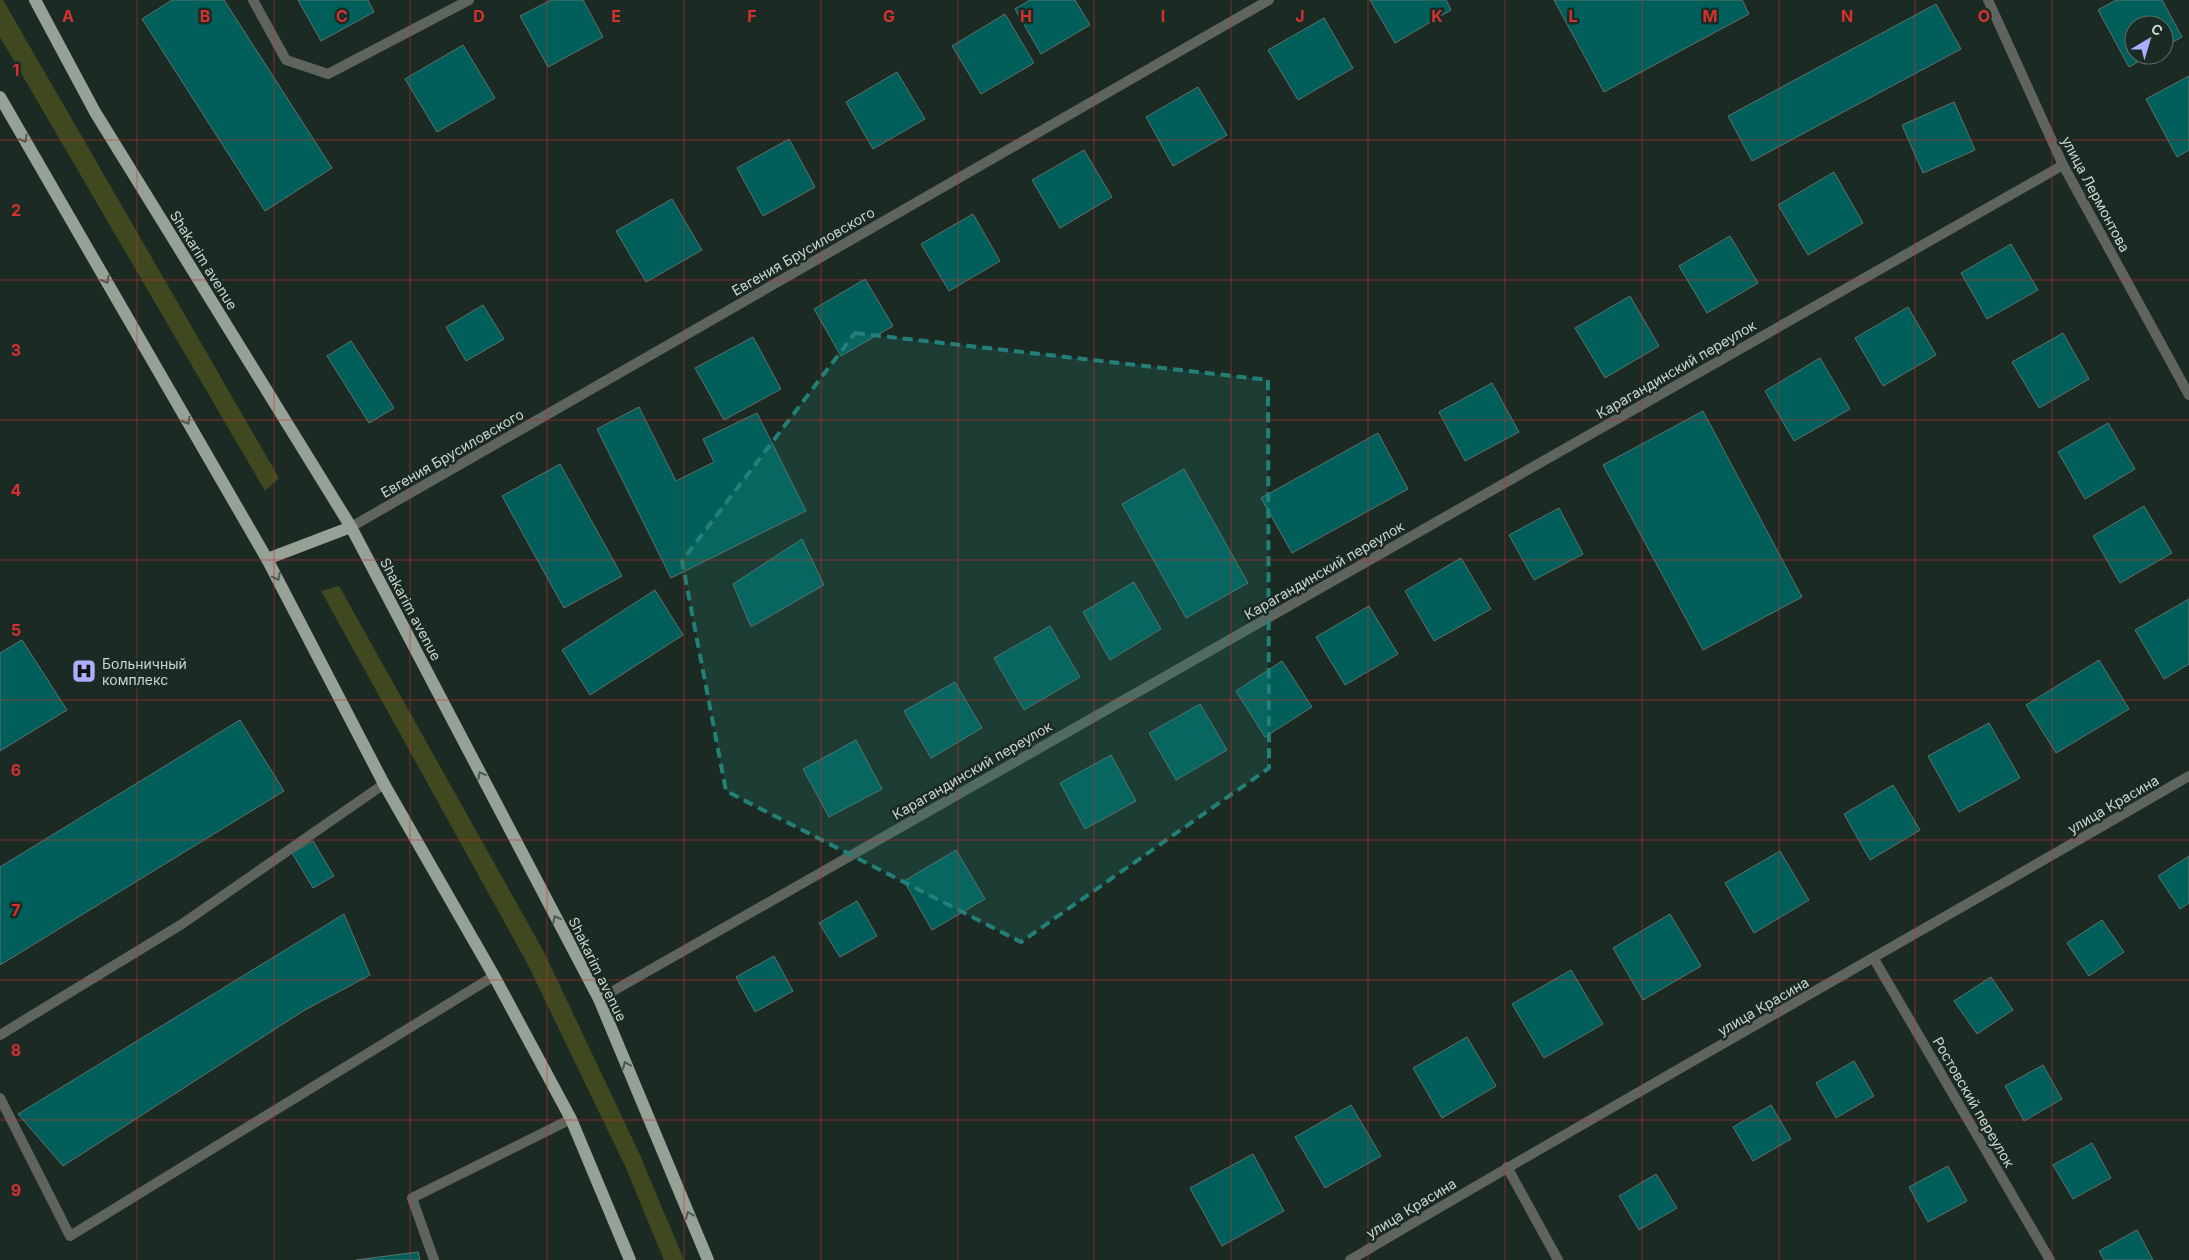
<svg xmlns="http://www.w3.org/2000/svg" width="2189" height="1260" viewBox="0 0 2189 1260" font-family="Inter,sans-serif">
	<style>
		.green { fill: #3f481e }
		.building { fill: #005f5a; stroke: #5e7270 }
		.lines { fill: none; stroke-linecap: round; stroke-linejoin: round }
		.service { stroke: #5f645e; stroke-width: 10 }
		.minor { stroke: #5f645e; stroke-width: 10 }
		.tertiary { stroke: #5f645e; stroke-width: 10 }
		.primary { stroke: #97a195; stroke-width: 12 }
		.oneway { stroke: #4d5a51 }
		.marked { fill: #228078; fill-opacity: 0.2; stroke: #228078; stroke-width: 4; stroke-dasharray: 10 6; stroke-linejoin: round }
		.grid { fill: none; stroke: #d53130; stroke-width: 1; stroke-opacity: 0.55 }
		.labels { text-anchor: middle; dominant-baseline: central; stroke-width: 5; stroke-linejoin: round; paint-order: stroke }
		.street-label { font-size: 14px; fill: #cbd5d0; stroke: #1b2b24 }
		.poi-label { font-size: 14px; fill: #cbd5d0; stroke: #1b2b24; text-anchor: start }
		.grid-label { font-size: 16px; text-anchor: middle; font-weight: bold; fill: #d53130; stroke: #1b2b24; stroke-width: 5; stroke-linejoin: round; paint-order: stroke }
	</style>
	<rect width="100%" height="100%" fill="#1b2b24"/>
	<g class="green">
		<path d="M0,0H3L279,478L265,491L0,37Z"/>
		<path d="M339,586L544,952L640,1155L684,1260H664L625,1166L527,963L321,591Z"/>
	</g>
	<g class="building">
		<path d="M172,0H224L332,168L265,211L142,19Z"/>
		<path d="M298,0H368L374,12L321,41Z"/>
		<path d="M551,0H583L603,37L548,67L520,16Z"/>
		<path d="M1030,0H1075L1090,25L1041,54L1015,9Z"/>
		<path d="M1370,0H1446L1451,10L1395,43Z"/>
		<path d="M1554,0H1742L1749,14L1604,92Z"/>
		<path d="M2116,0H2162L2182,37L2164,47V25H2134V55H2150L2129,67L2098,10Z"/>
		<path d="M1936,4L1961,49L1752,161L1728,116Z"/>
		<path d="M1005,14L1034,63L981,94L952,46Z"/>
		<path d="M1324,18L1353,68L1298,100L1268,50Z"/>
		<path d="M463,45L495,98L437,132L405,79Z"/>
		<path d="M897,72L925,119L873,149L846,102Z"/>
		<path d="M2189,76V150L2177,157L2146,99Z"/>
		<path d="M1198,87L1227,135L1173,166L1146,117Z"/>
		<path d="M1954,102L1975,150L1923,173L1902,125Z"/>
		<path d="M789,139L815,187L763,216L737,168Z"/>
		<path d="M1084,150L1112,197L1060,228L1032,180Z"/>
		<path d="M1834,172L1863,223L1808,255L1778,205Z"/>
		<path d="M672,199L702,250L646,282L616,231Z"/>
		<path d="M973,214L1000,261L949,291L921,244Z"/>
		<path d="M1730,236L1758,283L1707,313L1679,266Z"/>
		<path d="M2011,244L2038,290L1987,319L1961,273Z"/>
		<path d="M865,279L893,326L841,356L814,309Z"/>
		<path d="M1630,296L1659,346L1605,378L1575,328Z"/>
		<path d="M483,305L504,339L466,361L446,327Z"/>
		<path d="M1908,307L1936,355L1883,386L1855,338Z"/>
		<path d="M2063,333L2089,379L2039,408L2012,362Z"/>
		<path d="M753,337L781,389L724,420L695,368Z"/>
		<path d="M351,341L394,408L369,423L327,356Z"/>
		<path d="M1820,358L1850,409L1794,441L1765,391Z"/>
		<path d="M1492,383L1519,432L1465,461L1439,412Z"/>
		<path d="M639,407L676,481L714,462L703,439L757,413L806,511L671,578L597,429Z"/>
		<path d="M1703,411L1802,597L1703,650L1603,465Z"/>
		<path d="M2108,423L2135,469L2085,499L2058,452Z"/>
		<path d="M1378,433L1408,489L1292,553L1261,498Z"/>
		<path d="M560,464L622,576L564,608L502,496Z"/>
		<path d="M1184,469L1248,583L1186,618L1122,504Z"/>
		<path d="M2144,506L2172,553L2120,583L2093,536Z"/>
		<path d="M1559,508L1583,554L1534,580L1509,535Z"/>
		<path d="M802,539L824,585L751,627L733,584Z"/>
		<path d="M1461,558L1491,609L1434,641L1405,591Z"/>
		<path d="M1134,582L1161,629L1110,660L1083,612Z"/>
		<path d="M655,590L683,635L590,695L562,650Z"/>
		<path d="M2189,599V664L2164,679L2135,630Z"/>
		<path d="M1369,606L1398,654L1345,685L1316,637Z"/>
		<path d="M1050,626L1080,677L1024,710L994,658Z"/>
		<path d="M22,640L67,710L0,751V653Z"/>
		<path d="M2099,660L2129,709L2056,753L2026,705Z"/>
		<path d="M1282,661L1312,707L1265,737L1236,691Z"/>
		<path d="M955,682L982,728L931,758L904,711Z"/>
		<path d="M1200,704L1227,750L1176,780L1149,733Z"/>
		<path d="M240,720L284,791L0,965V867Z"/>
		<path d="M1989,723L2020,778L1959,812L1928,756Z"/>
		<path d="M856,740L882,789L829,817L803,769Z"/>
		<path d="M1111,755L1136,801L1085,829L1060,783Z"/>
		<path d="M1893,785L1920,830L1870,860L1844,814Z"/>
		<path d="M313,841L334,876L313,888L292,853Z"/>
		<path d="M956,850L985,899L932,930L904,881Z"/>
		<path d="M1780,851L1809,900L1754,933L1725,883Z"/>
		<path d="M2189,856V903L2180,909L2158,876Z"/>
		<path d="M857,901L877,936L840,957L819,923Z"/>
		<path d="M344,914L370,975L303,1011L63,1166L18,1114Z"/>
		<path d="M1670,914L1701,966L1643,1000L1613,948Z"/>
		<path d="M2102,920L2124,952L2089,976L2067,943Z"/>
		<path d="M774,956L793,991L755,1012L736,977Z"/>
		<path d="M1571,970L1603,1024L1544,1058L1512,1004Z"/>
		<path d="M1991,977L2013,1010L1977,1034L1954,1001Z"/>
		<path d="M1467,1037L1496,1086L1442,1118L1413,1068Z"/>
		<path d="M1854,1061L1874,1096L1836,1118L1816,1083Z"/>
		<path d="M2043,1065L2062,1099L2024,1121L2005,1086Z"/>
		<path d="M1351,1105L1381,1156L1325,1188L1295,1137Z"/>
		<path d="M1771,1105L1791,1139L1753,1161L1733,1127Z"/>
		<path d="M2092,1143L2111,1178L2073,1199L2053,1165Z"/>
		<path d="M1253,1154L1284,1211L1222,1246L1190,1188Z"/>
		<path d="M1948,1166L1967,1201L1928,1222L1909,1187Z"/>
		<path d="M1656,1174L1677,1208L1639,1230L1619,1196Z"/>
		<path d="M2137,1230L2153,1260H2104L2099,1251Z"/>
		<path d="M418,1252L420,1260H356Z"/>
	</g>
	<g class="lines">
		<g class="service">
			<path d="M0,1035L182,924L384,784"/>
			<path d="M0,1098L70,1236L494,976"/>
			<path d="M434,1260L412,1198L571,1119"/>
		</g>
		<g class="minor">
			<path d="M253,0L286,60L328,74L469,0"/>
			<path d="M1988,0L2063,165L2189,395"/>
			<path d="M351,527L1269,0"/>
			<path d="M1874,959L2050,1260"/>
			<path d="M599,999L2063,165"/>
			<path d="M1507,1167L1558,1260"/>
		</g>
		<path class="tertiary" d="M1350,1260C1628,1096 1910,938 2189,776"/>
		<g class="primary">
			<path d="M35,0L95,112L351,527L599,999L708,1260"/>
			<path d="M0,97L267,559L384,784L494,976L571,1119L630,1260"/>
			<path d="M267,559L351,527"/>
		</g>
	</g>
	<defs><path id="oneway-chevron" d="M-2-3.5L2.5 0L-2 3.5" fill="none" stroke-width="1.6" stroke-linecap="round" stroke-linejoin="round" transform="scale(1.25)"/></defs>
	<g class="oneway">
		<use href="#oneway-chevron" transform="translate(24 139) rotate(60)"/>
		<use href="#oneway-chevron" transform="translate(106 280) rotate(60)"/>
		<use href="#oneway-chevron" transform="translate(187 421) rotate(60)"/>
		<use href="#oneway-chevron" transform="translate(277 577) rotate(63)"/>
		<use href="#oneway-chevron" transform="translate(481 775) rotate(-118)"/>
		<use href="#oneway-chevron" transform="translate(556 919) rotate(-118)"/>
		<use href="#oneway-chevron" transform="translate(626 1065) rotate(-113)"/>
		<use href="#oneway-chevron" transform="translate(689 1215) rotate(-113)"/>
	</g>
	<path class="marked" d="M855,333L1268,380L1269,768L1021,942L726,791L682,561Z"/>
	<path class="grid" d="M137,0V1260M274,0V1260M410,0V1260M547,0V1260M684,0V1260M821,0V1260M958,0V1260M1094,0V1260M1231,0V1260M1368,0V1260M1505,0V1260M1642,0V1260M1779,0V1260M1915,0V1260M2052,0V1260M0,140H2189M0,280H2189M0,420H2189M0,560H2189M0,700H2189M0,840H2189M0,980H2189M0,1120H2189"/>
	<defs>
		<g id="hospital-square" transform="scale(1.25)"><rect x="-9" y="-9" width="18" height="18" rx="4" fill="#abaffb" stroke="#1b2b24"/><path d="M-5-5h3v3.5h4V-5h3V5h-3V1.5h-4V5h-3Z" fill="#111"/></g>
	</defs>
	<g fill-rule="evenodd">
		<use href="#hospital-square" x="84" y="671"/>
	</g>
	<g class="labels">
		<g class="street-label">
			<text transform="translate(2096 194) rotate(62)">улица Лермонтова</text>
			<text transform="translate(803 251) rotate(-30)">Евгения Брусиловского</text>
			<text transform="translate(204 260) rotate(58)">Shakarim avenue</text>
			<text transform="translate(1676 369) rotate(-30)">Карагандинский переулок</text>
			<text transform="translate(452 453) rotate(-30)">Евгения Брусиловского</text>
			<text transform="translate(1324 570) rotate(-30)">Карагандинский переулок</text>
			<text transform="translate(411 609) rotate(62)">Shakarim avenue</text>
			<text transform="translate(972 770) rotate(-30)">Карагандинский переулок</text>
			<text transform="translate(2113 804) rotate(-30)">улица Красина</text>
			<text transform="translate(598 969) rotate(64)">Shakarim avenue</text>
			<text transform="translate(1763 1006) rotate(-30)">улица Красина</text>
			<text transform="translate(1974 1102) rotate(60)">Ростовский переулок</text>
			<text transform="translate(1411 1208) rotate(-31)">улица Красина</text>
		</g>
		<g class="poi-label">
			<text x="102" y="663">Больничный<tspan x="102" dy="16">комплекс</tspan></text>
		</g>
	</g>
	<g class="grid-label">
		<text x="68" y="22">A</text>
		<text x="205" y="22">B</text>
		<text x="342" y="22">C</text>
		<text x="479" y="22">D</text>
		<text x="616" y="22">E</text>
		<text x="752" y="22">F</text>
		<text x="889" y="22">G</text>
		<text x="1026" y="22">H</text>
		<text x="1163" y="22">I</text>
		<text x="1300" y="22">J</text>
		<text x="1437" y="22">K</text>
		<text x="1573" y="22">L</text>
		<text x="1710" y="22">M</text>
		<text x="1847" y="22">N</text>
		<text x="1984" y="22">O</text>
		<text x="16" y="76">1</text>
		<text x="16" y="216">2</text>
		<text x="16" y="356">3</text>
		<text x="16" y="496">4</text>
		<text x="16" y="636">5</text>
		<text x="16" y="776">6</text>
		<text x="16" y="916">7</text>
		<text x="16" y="1056">8</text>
		<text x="16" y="1196">9</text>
	</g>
	<g transform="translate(2149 40) rotate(38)"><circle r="24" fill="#1b2b24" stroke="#616f69"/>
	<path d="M0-4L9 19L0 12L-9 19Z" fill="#abaffb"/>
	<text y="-8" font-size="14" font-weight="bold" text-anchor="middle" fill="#cbd5d0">С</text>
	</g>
</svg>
